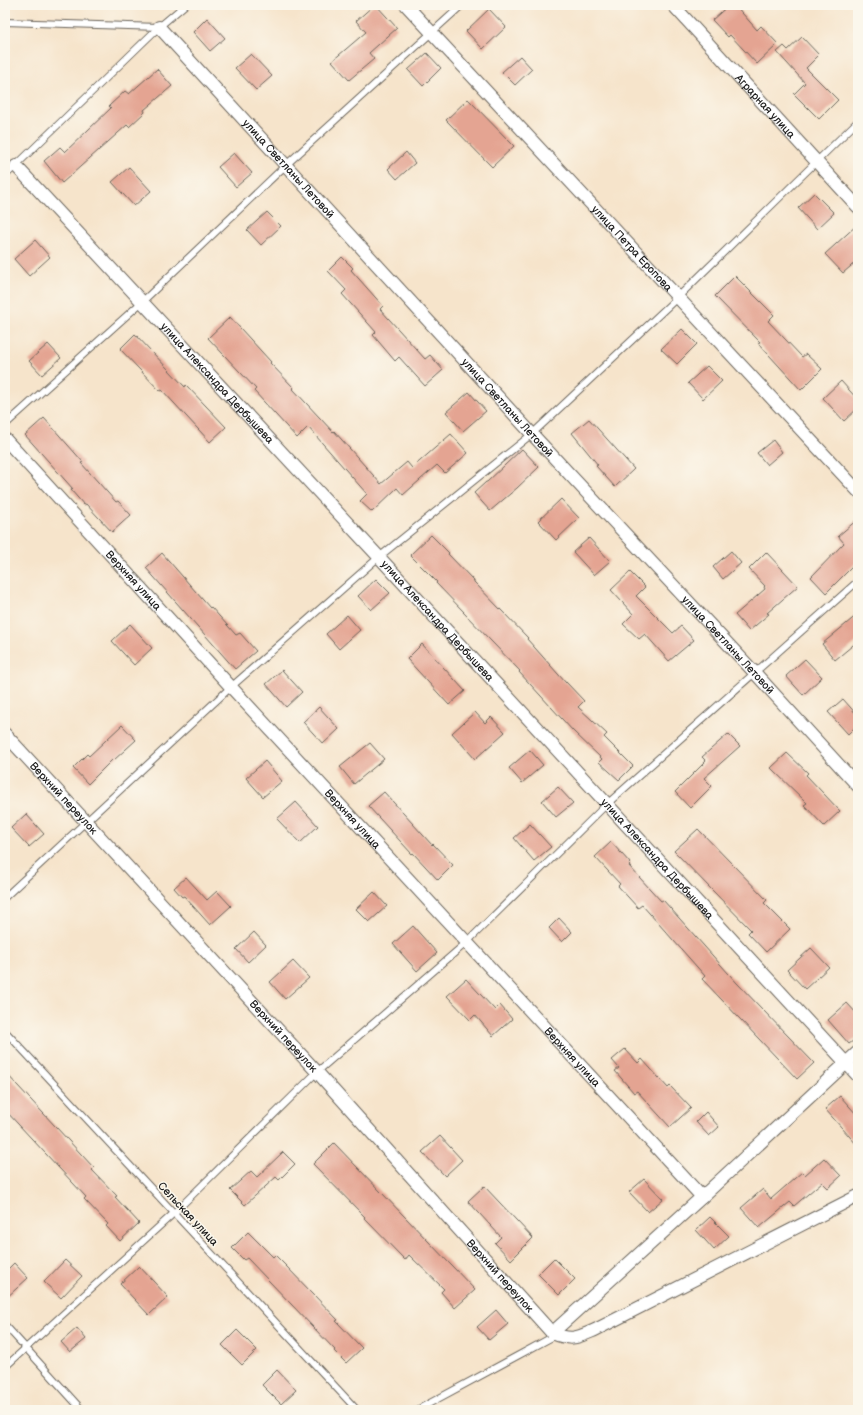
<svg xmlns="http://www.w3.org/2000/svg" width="863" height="1415" viewBox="0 0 863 1415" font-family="'Balsamiq Sans',sans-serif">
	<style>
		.building { fill: #e4a492 }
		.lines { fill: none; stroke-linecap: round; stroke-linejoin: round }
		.service-casing { stroke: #686259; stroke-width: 8 }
		.minor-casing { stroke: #686259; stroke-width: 14 }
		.service { stroke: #fff; stroke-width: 6 }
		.minor { stroke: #fff; stroke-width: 12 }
		.labels { text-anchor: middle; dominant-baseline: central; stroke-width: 3; stroke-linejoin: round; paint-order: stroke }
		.street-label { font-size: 11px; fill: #1c1c1c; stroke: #fbf7ec }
	</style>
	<rect width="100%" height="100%" fill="#fbf7ec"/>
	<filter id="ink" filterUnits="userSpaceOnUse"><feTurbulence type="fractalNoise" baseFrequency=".025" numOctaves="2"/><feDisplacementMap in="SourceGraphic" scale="8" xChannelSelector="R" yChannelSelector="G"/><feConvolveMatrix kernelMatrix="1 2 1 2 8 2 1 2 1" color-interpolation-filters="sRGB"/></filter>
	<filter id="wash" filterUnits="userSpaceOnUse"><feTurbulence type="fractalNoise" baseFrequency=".012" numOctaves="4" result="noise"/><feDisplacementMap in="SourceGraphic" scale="16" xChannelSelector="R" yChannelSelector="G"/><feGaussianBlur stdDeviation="0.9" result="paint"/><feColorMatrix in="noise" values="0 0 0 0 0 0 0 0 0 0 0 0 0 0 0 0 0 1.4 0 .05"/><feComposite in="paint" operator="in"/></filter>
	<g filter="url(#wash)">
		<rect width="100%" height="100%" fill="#f6e4cb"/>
		<g id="blocks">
			<g class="building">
				<path d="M374,5H376L397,28L369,53L374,59L349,80L332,61L366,32L356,21Z"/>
				<path d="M729,5H735L757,30L761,26L778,44L757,64L730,35L728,37L712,20Z"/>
				<path d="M489,9L506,27L483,49L466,31Z"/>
				<path d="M207,18L225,38L210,51L193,32Z"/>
				<path d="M802,37L819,55L806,68L838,100L819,119L794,94L805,83L777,52L784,46L788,50Z"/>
				<path d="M427,53L441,68L423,86L408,70Z"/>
				<path d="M251,54L272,76L256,90L235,68Z"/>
				<path d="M520,56L532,69L515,85L502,72Z"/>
				<path d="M157,69L172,86L144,110L145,112L129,127L127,125L62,183L44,161L60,147L65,152L111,108L109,106L125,91L129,94Z"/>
				<path d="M468,99L514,146L492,167L446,120Z"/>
				<path d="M406,152L415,163L397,179L388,169Z"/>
				<path d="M234,153L252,173L236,187L218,167Z"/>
				<path d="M129,167L151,191L134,206L112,182Z"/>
				<path d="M814,193L834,213L817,229L798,208Z"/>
				<path d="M267,212L281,226L261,245L247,230Z"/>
				<path d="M858,224V260L843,273L825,254Z"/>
				<path d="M35,240L50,257L29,276L14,259Z"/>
				<path d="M342,257L353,268L351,270L383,306L380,309L425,359L430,355L443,370L425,386L399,357L395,361L373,335L376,332L342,294L346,290L328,271Z"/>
				<path d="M735,276L774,315L768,321L802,357L806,354L822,369L801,390L758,343L760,342L715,296Z"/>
				<path d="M230,317L271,362L270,363L294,388L293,389L333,432L334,431L381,484L407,462L412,468L451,434L468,453L445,473L437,465L403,495L397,488L372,512L360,501L367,494L308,427L297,438L254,391L256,389L208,338Z"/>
				<path d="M682,329L697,344L677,364L661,349Z"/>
				<path d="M135,334L185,387L186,385L226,427L210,442L162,390L160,391L120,349Z"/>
				<path d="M48,344L61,358L42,375L29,361Z"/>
				<path d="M707,366L722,381L703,399L688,383Z"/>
				<path d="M841,381L858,400V408L844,421L823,398Z"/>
				<path d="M469,392L486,411L463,431L446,412Z"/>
				<path d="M44,418L83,462L81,463L116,502L118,501L131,515L112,532L86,504L84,505L71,490L73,489L25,435Z"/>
				<path d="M589,419L634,469L615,487L596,466L598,465L572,433Z"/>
				<path d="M773,440L782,452L767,465L757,453Z"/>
				<path d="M522,449L539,467L517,488L490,511L474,493L486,482H487Z"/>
				<path d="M561,499L579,518L556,540L538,521Z"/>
				<path d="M858,519V561L826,593L811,577L844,543L838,536Z"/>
				<path d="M431,535L449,553L448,554L474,581V582L528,638L527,639L566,683V682L584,701L578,707L607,734L604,737L633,766L619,780L599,762L602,759L573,731L519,672L520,671L463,612H464L436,583L437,582L410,555Z"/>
				<path d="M589,538L610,561L594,575L573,552Z"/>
				<path d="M731,551L741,563L723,579L713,567Z"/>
				<path d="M766,552L798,586L767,613L769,614L749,631L735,615L765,589L764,587L765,586L749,569Z"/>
				<path d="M162,553L210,608L211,607L236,635L240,633L256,651L235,669L146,568Z"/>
				<path d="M630,572L645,587L636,596L673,633L681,626L694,640L669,661L645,634L639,639L623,624L633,614L611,590Z"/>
				<path d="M376,579L390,593L371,610L358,596Z"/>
				<path d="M858,614V641L835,660L822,644Z"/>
				<path d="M347,615L360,630L339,649L326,634Z"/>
				<path d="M130,624L152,648L134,665L112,641Z"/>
				<path d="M422,644L465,691L449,705L407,659Z"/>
				<path d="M805,659L822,677L803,695L786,676Z"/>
				<path d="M282,670L302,692L286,707L266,684Z"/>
				<path d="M843,699L858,716V724L848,734L828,712Z"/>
				<path d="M319,707L339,729L323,744L303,722Z"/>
				<path d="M475,712L485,723L491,717L505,732L475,759L452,733Z"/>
				<path d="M122,725L136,740L114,760L113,759L88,784L73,768L87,754L89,756Z"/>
				<path d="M728,734L740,746L704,778L712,786L690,808L675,792L706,761L702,757Z"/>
				<path d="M370,743L384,759L354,784L340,767Z"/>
				<path d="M530,750L543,765L522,783L509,768Z"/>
				<path d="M787,753L808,773L806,775L840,811L824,826L804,805L807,803L771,768Z"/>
				<path d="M265,761L282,781L263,797L246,778Z"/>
				<path d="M558,787L573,803L556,817L542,801Z"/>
				<path d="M384,792L432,845L433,844L453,865L438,880L413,853L412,854L368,806Z"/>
				<path d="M296,802L318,826L300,843L277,819Z"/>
				<path d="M26,814L44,834L29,847L11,828Z"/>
				<path d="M530,824L551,847L534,861L514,838Z"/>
				<path d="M698,829L767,900L764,903L790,929L766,952L748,933L751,930L674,851Z"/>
				<path d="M611,842L631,864L629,866L661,901L663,900L737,983L814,1063L797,1079L702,979L705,976L642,905L638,908L618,886L620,884L595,857Z"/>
				<path d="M186,877L207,900L217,891L231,906L210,925L184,896L182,897L174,888Z"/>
				<path d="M374,892L387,906L369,922L356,909Z"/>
				<path d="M559,918L572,932L562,942L549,928Z"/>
				<path d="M413,926L437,953L417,971L393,944Z"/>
				<path d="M254,932L266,945L248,962L236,949Z"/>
				<path d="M811,948L829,967L805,989L787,970Z"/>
				<path d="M293,961L309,978L285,999L270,982Z"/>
				<path d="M466,979L495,1010L500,1005L512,1019L493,1036L475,1015L470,1020L447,996Z"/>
				<path d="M847,1003L858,1015V1037L849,1044L828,1020Z"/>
				<path d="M625,1049L638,1063L642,1059L668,1088L670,1086L691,1108L670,1127L637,1091L634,1093L615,1071L619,1068L612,1060Z"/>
				<path d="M5,1072L94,1168L92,1170L117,1196L115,1197L139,1223L120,1241L106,1226L108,1224L84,1199L86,1197L5,1110Z"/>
				<path d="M840,1096L858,1116V1146L825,1109Z"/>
				<path d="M706,1112L719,1127L709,1136L696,1122Z"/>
				<path d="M440,1136L462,1160L445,1176L422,1152Z"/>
				<path d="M334,1143L475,1290L455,1308L441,1292L444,1289L409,1255L405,1260L364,1218L365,1217L313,1164Z"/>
				<path d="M283,1152L295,1164L279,1180L276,1177L245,1205L230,1190L251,1171L257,1177Z"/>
				<path d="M824,1158L841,1176L828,1188L822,1182L794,1206L790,1202L759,1228L741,1208L763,1189L771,1199L802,1172L805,1175Z"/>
				<path d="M644,1179L663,1199L648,1212L629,1192Z"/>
				<path d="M484,1186L533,1238L511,1260L495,1243L501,1237L468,1201Z"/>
				<path d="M710,1217L729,1236L714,1250L696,1230Z"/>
				<path d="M248,1232L273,1257L275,1255L287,1267L338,1320L336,1321L362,1348L346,1363L334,1351L335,1350L247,1258L244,1260L232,1248Z"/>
				<path d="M554,1258L575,1279L559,1295L538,1274Z"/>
				<path d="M65,1260L82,1276L61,1298L44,1282Z"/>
				<path d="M14,1263L28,1278L5,1299V1272Z"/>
				<path d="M139,1266L168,1297L149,1315L120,1284Z"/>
				<path d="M496,1310L508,1324L489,1340L477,1327Z"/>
				<path d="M77,1328L86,1339L70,1352L61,1342Z"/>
				<path d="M237,1330L257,1350L242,1365L222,1345Z"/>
				<path d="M277,1370L296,1390L281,1404L262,1385Z"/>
			</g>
		</g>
	</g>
	<g filter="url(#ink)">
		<use href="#blocks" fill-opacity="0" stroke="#686259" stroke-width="1"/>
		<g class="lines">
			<g class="service-casing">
				<g id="service">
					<path d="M5,22L159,27"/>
					<path d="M5,176L159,27L185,5"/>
					<path d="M5,425L143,301L286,165L462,5"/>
					<path d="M5,897L231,687L379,557L532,434L678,297L858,121"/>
					<path d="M5,1031L357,1410"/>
					<path d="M5,1325L82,1410"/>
					<path d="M5,1367L174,1213L317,1072L466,943L607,804L858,581"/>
					<path d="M417,1410L556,1335"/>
				</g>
			</g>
			<g class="minor-casing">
				<g id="minor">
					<path id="s1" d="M406,5L858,491"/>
					<path id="s2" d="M673,5L858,207"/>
					<path id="s3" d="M159,27L532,434L755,673L858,786"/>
					<path id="s4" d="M16,166L379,557L858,1076"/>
					<path id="s5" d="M5,439L231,687L702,1197"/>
					<path id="s6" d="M5,734L317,1072L552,1333C572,1341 576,1338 595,1330L858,1196"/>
					<path d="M552,1333L702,1197L858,1052"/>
				</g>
			</g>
			<use href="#service" class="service"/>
			<use href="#minor" class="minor"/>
		</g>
	</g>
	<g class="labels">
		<g class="street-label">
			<text stroke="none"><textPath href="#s2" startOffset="137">Аграрная улица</textPath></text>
			<text stroke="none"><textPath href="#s3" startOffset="192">улица Светланы Летовой</textPath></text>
			<text stroke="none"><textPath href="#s1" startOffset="332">улица Петра Еропова</textPath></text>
			<text stroke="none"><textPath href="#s4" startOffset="296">улица Александра Дербышева</textPath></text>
			<text stroke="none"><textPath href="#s3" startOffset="516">улица Светланы Летовой</textPath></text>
			<text stroke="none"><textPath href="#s5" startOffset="191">Верхняя улица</textPath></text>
			<text stroke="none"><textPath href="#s4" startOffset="620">улица Александра Дербышева</textPath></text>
			<text stroke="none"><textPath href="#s3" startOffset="840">улица Светланы Летовой</textPath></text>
			<text stroke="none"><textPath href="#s6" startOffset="87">Верхний переулок</textPath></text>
			<text stroke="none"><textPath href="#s5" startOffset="515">Верхняя улица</textPath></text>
			<text stroke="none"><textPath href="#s4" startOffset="944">улица Александра Дербышева</textPath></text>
			<text stroke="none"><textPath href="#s6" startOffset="411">Верхний переулок</textPath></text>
			<text stroke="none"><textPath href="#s5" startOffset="839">Верхняя улица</textPath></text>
			<text transform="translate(188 1214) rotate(47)">Сельская улица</text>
			<text stroke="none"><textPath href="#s6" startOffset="734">Верхний переулок</textPath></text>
		</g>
	</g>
	<rect width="863" height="1415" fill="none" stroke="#fbf7ec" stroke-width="20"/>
</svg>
